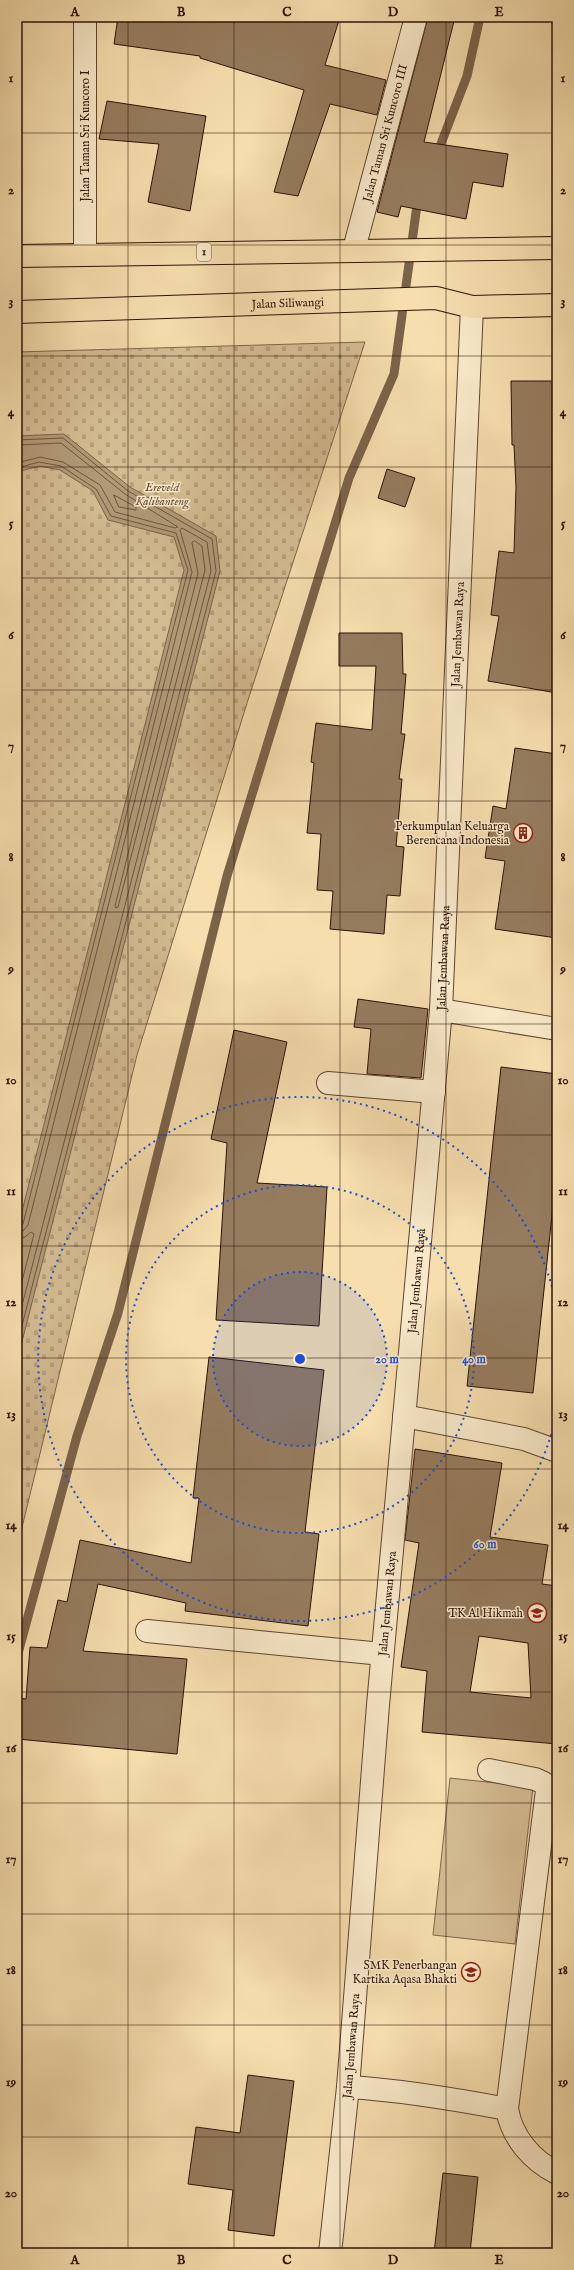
<svg xmlns="http://www.w3.org/2000/svg" width="574" height="2270" viewBox="0 0 574 2270" font-family="'IM FELL English',serif">
	<style>
		.cemetery { fill: url(#cemetery-stones); stroke: #7f664d }
		.pitch { fill: #d3bb92; stroke: #7f664d }
		.water { fill: #b19976; stroke: #7b634a }
		.lines { fill: none; stroke-linecap: round; stroke-linejoin: round }
		.shore { stroke: #6e563f; stroke-width: 1 }
		.stream { stroke: #7b634a; stroke-width: 9 }
		.building { fill: #957c5e; stroke: #2b1208; fill-rule: evenodd }
		.minor-casing { stroke: #5e4532; stroke-width: 24 }
		.highway-casing { stroke: #2b1208; stroke-width: 24 }
		.minor { stroke: #f9eaca; stroke-width: 22 }
		.highway { stroke: #f6deae; stroke-width: 22 }
		.grid { fill: none; stroke: #2b1208; stroke-width: 1; stroke-opacity: 0.55 }
		.ring { fill: none; stroke: #1d4ed8; stroke-width: 2; stroke-dasharray: 2 4 }
		.labels { text-anchor: middle; dominant-baseline: central; stroke-width: 3; stroke-linejoin: round; paint-order: stroke }
		.shield { fill: #f9eaca; stroke: #695342; stroke-width: 1 }
		.shield-label { font-size: 11px; font-weight: bold; fill: #2b1208 }
		.street-label { font-size: 12px; fill: #2b1208; stroke: #f9eaca }
		.park-label { font-size: 12px; font-style: italic; fill: #664d38; stroke: #f9eaca }
		.poi-label { font-size: 12px; fill: #2b1208; stroke: #f9eaca; text-anchor: end }
		.centre { fill: #1d4ed8; stroke: #f9eaca; stroke-width: 2 }
		.ring-label { font-size: 12px; text-anchor: middle; font-weight: bold; fill: #1d4ed8; stroke: #f9eaca; stroke-width: 3; stroke-linejoin: round; paint-order: stroke }
		.neatline { fill: none; stroke: #2b1208; stroke-width: 1.5 }
		.grid-label { font-size: 13px; text-anchor: middle; font-weight: bold; fill: #2b1208 }
	</style>
	<defs>
		<pattern id="cemetery-stones" width="16" height="16" patternUnits="userSpaceOnUse"><rect width="16" height="16" fill="#d3bb92"/><path d="M2 7V4a2 2 0 0 1 4 0v3zM10 15v-3a2 2 0 0 1 4 0v3z" fill="#b5a07c"/></pattern>
	</defs>
	<rect width="100%" height="100%" fill="#f6deae"/>
	<filter id="stains"><feTurbulence type="fractalNoise" baseFrequency=".005" numOctaves="4"/><feColorMatrix values="0 0 0 0 .2 0 0 0 0 .09 0 0 0 0 .02 0 0 0 .5 -.17"/></filter>
	<radialGradient id="worn" r=".72"><stop offset=".6" stop-color="#630" stop-opacity="0"/><stop offset="1" stop-color="#630" stop-opacity=".3"/></radialGradient>
	<path class="cemetery" d="M365,342L248,700L137,1055L17,1548V352Z"/>
	<path class="pitch" d="M450,1778L533,1787L515,1944L433,1935Z"/>
	<path class="water" d="M64,434L130,487L216,536L220,571L17,1361V1231L184,570L174,537L108,520L93,491L60,470L40,466L17,472V436Z"/>
	<g class="lines">
		<g class="shore">
			<path d="M17,440L63,438L128,491L212,539L216,571L17,1345"/>
			<path d="M17,445L61,443L125,494L178,527L175,528L115,512L100,485L63,462L40,457L17,463"/>
			<path d="M17,468L39,462L61,466L96,489L111,516L176,533L188,570L23,1224L17,1228"/>
			<path d="M114,495L136,507V510L119,507Z"/>
			<path d="M195,541L202,546L205,570L118,907L116,908L115,906L198,573L192,543Z"/>
			<path d="M17,1233L23,1231L28,1225L192,572L180,530L182,528L207,542L211,571L17,1325"/>
			<path d="M17,1239L25,1237L31,1232L34,1234L17,1301"/>
		</g>
		<g class="stream">
			<path d="M437,154L467,76L480,17"/>
			<path d="M17,1657L77,1436L118,1313L227,876L349,478L394,374L417,205L420,198"/>
		</g>
	</g>
	<g class="building">
		<path d="M118,17H340L325,65L386,80L377,115L330,104L298,196L274,192L304,90L200,58V56L114,44Z"/>
		<path d="M428,17H455L424,142L508,154L503,187L473,182L466,219L401,206L398,217L377,212Z"/>
		<path d="M107,101L206,116L190,211L148,202L159,144L99,139Z"/>
		<path d="M511,381H557V693L488,681L499,616L491,615L499,551L514,553L516,487L514,445H512Z"/>
		<path d="M387,469L415,478L405,507L378,498Z"/>
		<path d="M339,633H402L403,674H406L401,734H405L399,779H402L396,846L404,847L400,896L387,895L384,934L330,929L333,891L317,890L321,834L307,833L314,763L311,762L316,723L372,730L376,666H339Z"/>
		<path d="M515,748L557,754V938L495,929L505,861L485,858L493,806L506,809Z"/>
		<path d="M358,999L428,1009L421,1078L367,1074L371,1029L354,1027Z"/>
		<path d="M234,1030L287,1042L257,1183L327,1187L319,1326L216,1320L227,1143L211,1139Z"/>
		<path d="M501,1067L557,1074V1168L533,1393L467,1386Z"/>
		<path d="M209,1357L324,1370L305,1532L319,1534L308,1626L185,1611L186,1603L98,1584L83,1651L187,1659L177,1754L17,1739V1698L26,1699L30,1647L47,1648L58,1600L67,1602L80,1540L191,1563L199,1498H193Z"/>
		<path d="M415,1449L502,1463L490,1537L548,1545L542,1584L557,1586V1744L422,1732L427,1671L401,1667L419,1543L405,1540ZM479,1636L528,1643L531,1698L470,1692Z"/>
		<path d="M248,2075L294,2081L274,2236L228,2230L233,2190L188,2184L196,2127L240,2133Z"/>
		<path d="M443,2173L478,2177L470,2253H434Z"/>
	</g>
	<g class="lines">
		<g class="minor-casing">
			<g id="minor">
				<path d="M85,17V254"/>
				<path id="s1" d="M354,249L416,17"/>
				<path d="M441,1010L557,1029"/>
				<path d="M328,1083L434,1092"/>
				<path d="M404,1416L524,1439L557,1451"/>
				<path d="M147,1631L382,1654"/>
				<path d="M489,1770L535,1779L544,1783L547,1790L507,2109C512,2137 531,2160 557,2173"/>
				<path d="M348,2087C401,2090 454,2099 507,2109"/>
				<path id="s2" d="M330,2253L348,2087L378,1705L441,1010L472,307"/>
			</g>
		</g>
		<g class="highway-casing">
			<g id="highway">
				<path d="M17,256L557,248"/>
				<path id="s3" d="M17,312L436,298L472,307L557,305"/>
			</g>
		</g>
		<use href="#minor" class="minor"/>
		<use href="#highway" class="highway"/>
	</g>
	<path class="grid" d="M128,17V2253M234,17V2253M340,17V2253M446,17V2253M17,133H557M17,245H557M17,356H557M17,467H557M17,578H557M17,690H557M17,801H557M17,912H557M17,1024H557M17,1135H557M17,1246H557M17,1358H557M17,1469H557M17,1580H557M17,1692H557M17,1803H557M17,1914H557M17,2025H557M17,2137H557"/>
	<circle cx="300" cy="1359" r="87" fill="#1d4ed8" fill-opacity=".12"/>
	<g class="ring">
		<circle cx="300" cy="1359" r="87"/>
		<circle cx="300" cy="1359" r="174"/>
		<path d="M557 1411A262 262 0 1 1 557 1307"/>
	</g>
	<defs>
		<g id="building-ring" transform="scale(1)"><circle r="9.5" fill="#f9eaca" stroke="#8f2418" stroke-width="1.5"/><path d="M-4-6H4V6H1V3H-1V6H-4ZM-2.5-4.3h1.7v1.8h-1.7ZM.8-4.3h1.7v1.8H.8ZM-2.5-1h1.7V.8h-1.7ZM.8-1h1.7V.8H.8Z" fill="#8f2418"/></g>
		<g id="school-ring" transform="scale(1)"><circle r="9.5" fill="#f9eaca" stroke="#8f2418" stroke-width="1.5"/><path d="M0-5L7-2L0 1L-7-2ZM-4 1L0 2.5L4 1V4Q0 6-4 4Z" fill="#8f2418"/></g>
	</defs>
	<g fill-rule="evenodd">
		<use href="#building-ring" x="523" y="833"/>
		<use href="#school-ring" x="537" y="1613"/>
		<use href="#school-ring" x="471" y="1972"/>
	</g>
	<g class="labels">
		<rect class="shield" x="197" y="243" width="14" height="18" rx="3"/>
		<g class="shield-label">
			<text x="204" y="252">1</text>
		</g>
		<g class="street-label">
			<text stroke="none"><textPath href="#s1" startOffset="120">Jalan Taman Sri Kuncoro III</textPath></text>
			<text transform="translate(85 136) rotate(-90)">Jalan Taman Sri Kuncoro I</text>
			<text stroke="none"><textPath href="#s3" startOffset="271">Jalan Siliwangi</textPath></text>
			<text stroke="none"><textPath href="#s2" startOffset="1624">Jalan Jembawan Raya</textPath></text>
			<text stroke="none"><textPath href="#s2" startOffset="1300">Jalan Jembawan Raya</textPath></text>
			<text stroke="none"><textPath href="#s2" startOffset="976">Jalan Jembawan Raya</textPath></text>
			<text stroke="none"><textPath href="#s2" startOffset="652">Jalan Jembawan Raya</textPath></text>
			<text stroke="none"><textPath href="#s2" startOffset="208">Jalan Jembawan Raya</textPath></text>
		</g>
		<g class="park-label">
			<text x="162" y="487">Ereveld<tspan x="162" dy="14">Kalibanteng</tspan></text>
		</g>
		<g class="poi-label">
			<text x="509" y="826">Perkumpulan Keluarga<tspan x="509" dy="14">Berencana Indonesia</tspan></text>
			<text x="523" y="1613">TK Al Hikmah</text>
			<text x="457" y="1965">SMK Penerbangan<tspan x="457" dy="14">Kartika Aqasa Bhakti</tspan></text>
		</g>
	</g>
	<circle cx="300" cy="1359" r="6" class="centre"/>
	<g class="ring-label">
		<text x="387" y="1363">20 m</text>
		<text x="474" y="1363">40 m</text>
		<text x="485" y="1548">60 m</text>
	</g>
	<rect width="574" height="2270" fill="none" stroke="#f6deae" stroke-width="44"/>
	<rect x="22" y="22" width="530" height="2226" class="neatline"/>
	<g class="grid-label">
		<text x="75" y="16">A</text>
		<text x="181" y="16">B</text>
		<text x="287" y="16">C</text>
		<text x="393" y="16">D</text>
		<text x="499" y="16">E</text>
		<text x="11" y="82">1</text>
		<text x="563" y="82">1</text>
		<text x="11" y="194">2</text>
		<text x="563" y="194">2</text>
		<text x="11" y="305">3</text>
		<text x="563" y="305">3</text>
		<text x="11" y="416">4</text>
		<text x="563" y="416">4</text>
		<text x="11" y="527">5</text>
		<text x="563" y="527">5</text>
		<text x="11" y="639">6</text>
		<text x="563" y="639">6</text>
		<text x="11" y="750">7</text>
		<text x="563" y="750">7</text>
		<text x="11" y="861">8</text>
		<text x="563" y="861">8</text>
		<text x="11" y="973">9</text>
		<text x="563" y="973">9</text>
		<text x="11" y="1084">10</text>
		<text x="563" y="1084">10</text>
		<text x="11" y="1195">11</text>
		<text x="563" y="1195">11</text>
		<text x="11" y="1306">12</text>
		<text x="563" y="1306">12</text>
		<text x="11" y="1418">13</text>
		<text x="563" y="1418">13</text>
		<text x="11" y="1529">14</text>
		<text x="563" y="1529">14</text>
		<text x="11" y="1640">15</text>
		<text x="563" y="1640">15</text>
		<text x="11" y="1752">16</text>
		<text x="563" y="1752">16</text>
		<text x="11" y="1863">17</text>
		<text x="563" y="1863">17</text>
		<text x="11" y="1974">18</text>
		<text x="563" y="1974">18</text>
		<text x="11" y="2086">19</text>
		<text x="563" y="2086">19</text>
		<text x="11" y="2197">20</text>
		<text x="563" y="2197">20</text>
		<text x="75" y="2264">A</text>
		<text x="181" y="2264">B</text>
		<text x="287" y="2264">C</text>
		<text x="393" y="2264">D</text>
		<text x="499" y="2264">E</text>
	</g>
	<rect width="100%" height="100%" filter="url(#stains)"/>
	<rect width="100%" height="100%" fill="url(#worn)"/>
</svg>
